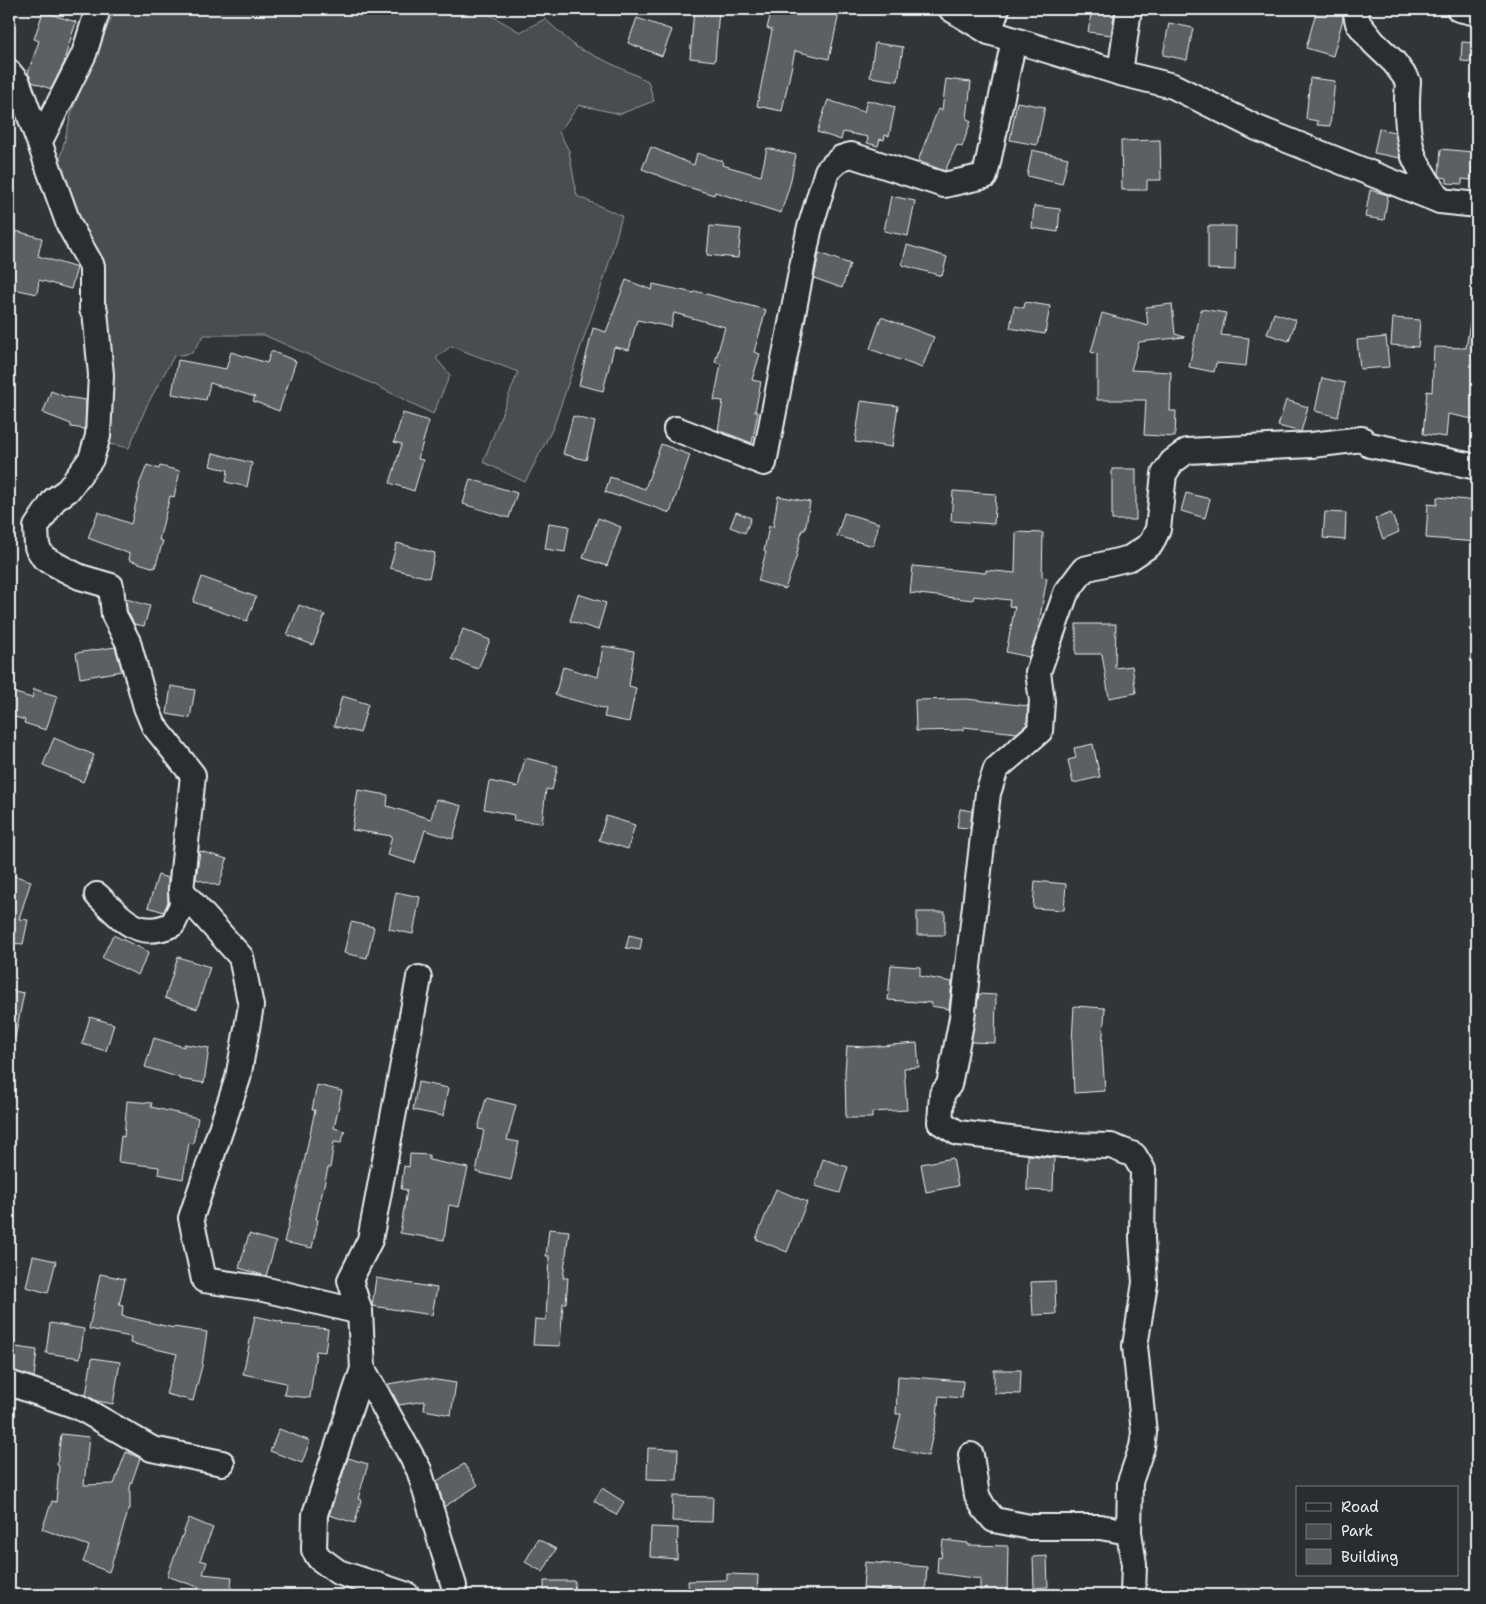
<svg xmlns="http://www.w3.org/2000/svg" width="1486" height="1604" viewBox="0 0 1486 1604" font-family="'Shantell Sans',sans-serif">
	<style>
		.green { fill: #494d4f; stroke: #989fa4 }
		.building { fill: #5c6063; stroke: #e8f1f8 }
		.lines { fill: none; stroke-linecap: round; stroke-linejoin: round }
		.minor-casing { stroke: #e8f1f8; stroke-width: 28 }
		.minor { stroke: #2a2d2e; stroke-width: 24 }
	</style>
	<rect width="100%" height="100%" fill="#323536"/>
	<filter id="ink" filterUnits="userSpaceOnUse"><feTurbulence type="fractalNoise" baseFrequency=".02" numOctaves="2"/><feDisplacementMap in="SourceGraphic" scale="10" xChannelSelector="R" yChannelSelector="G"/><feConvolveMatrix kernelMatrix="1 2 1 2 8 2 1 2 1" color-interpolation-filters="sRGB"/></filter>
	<g filter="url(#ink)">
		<path class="green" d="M115,9H480L520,32L545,19L576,47L648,81L654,101L620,114L579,105L559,132L569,151L577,196L622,216L606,273L553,428L525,482L483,462L518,372L451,346L436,358L450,375L433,414L373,384L264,335H204L192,353L174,356L147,405L129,448L105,443L109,385L59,163L72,111Z"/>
		<g class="building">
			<path d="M694,9H719L715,61L690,58Z"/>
			<path d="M772,9H840L829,59L795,51L782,111L757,106L772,30L767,28Z"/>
			<path d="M1092,9H1115L1111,35L1088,32Z"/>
			<path d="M1317,9H1342L1343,19L1333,56L1306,48Z"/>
			<path d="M43,12L76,22L64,60L65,61L51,89L32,82L28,73L39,41L34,39Z"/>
			<path d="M637,18L672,30L662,56L628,43Z"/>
			<path d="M1169,23L1193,28L1187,60L1163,55Z"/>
			<path d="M1462,42L1477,43V62L1461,61Z"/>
			<path d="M875,43L903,47L898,81L870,77Z"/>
			<path d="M1310,78L1335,81L1330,126L1317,125L1318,121L1306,119Z"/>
			<path d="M946,79L971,82L967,119L971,121L962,147L957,145L945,171L918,161L938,109L942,110Z"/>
			<path d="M828,100L864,112L867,100L895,107L889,136L885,135L884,140L880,139L878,146L867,143L868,137L843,132L841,140L817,132Z"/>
			<path d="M1017,102L1045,107L1037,145L1010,140Z"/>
			<path d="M1379,129L1395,132L1400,158L1374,153Z"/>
			<path d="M1160,140L1161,180H1147V190H1122L1121,141Z"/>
			<path d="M651,147L694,165L697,153L723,161L722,165L761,176L767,148L796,155L790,184L781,213L715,192L714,195L688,187L642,169Z"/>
			<path d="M1441,149L1473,152L1471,180L1462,179V184L1447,183V178L1441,177L1439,174Z"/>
			<path d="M1032,150L1068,158L1062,184L1027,176Z"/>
			<path d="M1370,190L1388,195L1384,220L1365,217Z"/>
			<path d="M891,196L915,201L908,236L884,231Z"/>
			<path d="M1034,206L1060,209L1058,232L1032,228Z"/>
			<path d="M710,226L741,229L738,258L707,255Z"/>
			<path d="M1208,226H1236L1235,270L1208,269Z"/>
			<path d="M16,231L42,238L38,256L77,268L71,289L39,280L37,294L9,288V260Z"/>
			<path d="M907,245L947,257L942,276L902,265Z"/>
			<path d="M819,253L850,264L842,288L814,278Z"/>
			<path d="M626,280L652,290L653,284L694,293L695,291L766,310L754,352L760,354L752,380L761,382L755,412H758L752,443L718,430L723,401L714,400L721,364L715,362L725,327L674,313L671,327L637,320L629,350L614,347L603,391L579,385L593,328L606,332Z"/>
			<path d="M1025,302L1050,306L1045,334L1010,328L1014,306L1024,308Z"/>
			<path d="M1172,304L1175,334L1185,337L1139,342L1131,370L1171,372L1170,411H1176L1175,437L1144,435L1146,400H1097V354L1091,352L1102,313L1148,326L1146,307Z"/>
			<path d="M1201,309L1226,313L1221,335L1249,338L1246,366L1216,363L1214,372L1189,367Z"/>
			<path d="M1274,313L1296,320L1289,341L1267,334Z"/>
			<path d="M881,317L934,337L922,368L870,349Z"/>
			<path d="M1393,318L1420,320L1418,347L1391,345Z"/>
			<path d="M1470,322H1477V420L1448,414L1446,437L1423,434L1427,391L1432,392L1434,347L1466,348Z"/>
			<path d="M1386,337L1389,367L1360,369L1357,340Z"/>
			<path d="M271,351L296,361L279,411L253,401L255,397L210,383L206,400L172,394L178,360L226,369L231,352L267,363Z"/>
			<path d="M1322,378L1345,383L1338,417L1315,411Z"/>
			<path d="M51,391L66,397L86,400L85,429L71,427V424L43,413Z"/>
			<path d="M1286,400L1308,407L1301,432L1278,426Z"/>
			<path d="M861,401L898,406L892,447L855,442Z"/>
			<path d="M403,413L429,421L418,459L423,460L414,491L390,483L402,444L394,442Z"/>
			<path d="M573,416L595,422L586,460L563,454Z"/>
			<path d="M661,444L690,455L670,513L620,495V497L605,492L610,477L645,489Z"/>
			<path d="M213,453L252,463L247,487L226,482L228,470L210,466Z"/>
			<path d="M147,465L159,469L160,466L180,471L174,497L170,496L159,540L163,541L155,568L129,560L130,554L88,538L98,512L131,524L140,486L139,485Z"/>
			<rect x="1112" y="469" width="24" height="51"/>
			<path d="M470,479L517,493L509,518L463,504Z"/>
			<path d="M953,491L996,494L994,524L951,521Z"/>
			<path d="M1186,493L1210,499L1205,518L1181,511Z"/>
			<path d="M778,496L810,502L805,530H802L796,558L785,589L758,581L766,552L764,551L769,526L773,527Z"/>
			<path d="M1437,497L1477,501V542L1426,538L1428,504L1437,505Z"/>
			<path d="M736,512L751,518L745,533L730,527Z"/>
			<path d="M1325,512L1346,513L1345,540L1323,538Z"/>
			<path d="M844,513L879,523L873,546L837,536Z"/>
			<path d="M1391,513L1399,532L1383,539L1375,519Z"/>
			<path d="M598,518L621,527L607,566L583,558Z"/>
			<path d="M549,523L569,526L565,552L545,549Z"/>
			<path d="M1016,532L1043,533L1042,577L1047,578L1038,628H1039L1029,657L1006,652L1015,607L1009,606L1010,600L974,596L973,600L910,593L913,566L986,573V570L1015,573Z"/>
			<path d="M397,543L435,553L429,578L390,568Z"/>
			<path d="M202,577L256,597L247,621L193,602Z"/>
			<path d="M578,594L606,603L598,630L570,621Z"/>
			<path d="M126,599L150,606L144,626L134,624L127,611Z"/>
			<path d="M299,605L325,615L313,645L287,635Z"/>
			<path d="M1076,624H1116L1115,668L1132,666L1136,693L1109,698L1102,654H1076Z"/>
			<path d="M463,629L490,640L478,669L452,659Z"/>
			<path d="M603,646L634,651L629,686L636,688L629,722L604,717L606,709L555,695L563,667L598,677Z"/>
			<path d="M115,647L122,671L80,678L76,653Z"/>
			<path d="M171,686L195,690L190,718L167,714Z"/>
			<path d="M34,689L57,696L46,730L24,723L25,720L9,715V691L32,698Z"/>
			<path d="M342,696L368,704L360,733L334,726Z"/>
			<path d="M967,699L1028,706L1027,724L1017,733L964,727V730L916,731L915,700Z"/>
			<path d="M54,738L94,755L83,782L43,765Z"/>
			<path d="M1093,744L1100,777L1073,783L1068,760L1076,758L1074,748Z"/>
			<path d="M525,758L558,766L552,790L546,789L542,823L513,820L514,815L484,809L489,781L518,787Z"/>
			<path d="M358,790L388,795L387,806L431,819L436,799L462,806L453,839L425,830L415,863L387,855L392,836L352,830Z"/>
			<path d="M960,809L972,811L970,828L957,827Z"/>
			<path d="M606,816L635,825L628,849L599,840Z"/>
			<path d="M200,851L227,859L219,886L196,879Z"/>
			<path d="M9,874L31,881L19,919L28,920L23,944L9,943Z"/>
			<path d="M158,875L168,878V902L164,912L148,907Z"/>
			<path d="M1035,881L1066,884L1064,910L1033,908Z"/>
			<path d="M396,892L420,897L413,934L389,929Z"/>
			<rect x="917" y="912" width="28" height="23"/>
			<path d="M351,922L374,927L367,958L344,953Z"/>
			<path d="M113,935L149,952L138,975L102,958Z"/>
			<path d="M629,935L642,938L640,950L626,948Z"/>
			<path d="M178,957L210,967L197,1009L165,998Z"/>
			<path d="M891,965L920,967V976L952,982L949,1009L931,1006L932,1003L888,1000Z"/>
			<path d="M9,990L24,993L15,1038L9,1037Z"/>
			<path d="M979,994L996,995L995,1043L971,1042Z"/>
			<path d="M1074,1006L1105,1008L1102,1048L1105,1091L1074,1093L1072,1042Z"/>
			<path d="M90,1017L114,1024L106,1051L82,1044Z"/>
			<path d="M154,1038L184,1047V1044L209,1048L204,1083L179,1079L180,1078L145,1067Z"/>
			<path d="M917,1043L919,1067L904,1068L907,1110L872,1112V1118H846L845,1072L847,1046L867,1047Z"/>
			<path d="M418,1082L448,1088L443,1116L413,1110Z"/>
			<path d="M317,1085L342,1091L334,1128L345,1131L341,1143L334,1142L330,1168H328L316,1219L318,1220L312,1248L284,1242L304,1162L315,1110H312Z"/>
			<path d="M486,1098L516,1105L507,1140L519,1142L511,1180L476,1172L484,1130L478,1129Z"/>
			<path d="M127,1101L152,1103L151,1107L198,1118L193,1144L189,1143L183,1179L158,1174L159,1167L118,1162L121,1136L124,1137Z"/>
			<path d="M410,1154L429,1155V1160L468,1168L459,1207L449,1205L444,1240L400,1233L407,1190L401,1189L404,1166L409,1167Z"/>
			<path d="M1028,1155L1054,1158L1053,1191L1027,1190Z"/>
			<path d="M953,1158L958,1186L926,1192L921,1164Z"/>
			<path d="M823,1159L848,1167L840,1193L815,1186Z"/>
			<path d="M776,1189L807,1202L787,1252L756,1239Z"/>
			<path d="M549,1229L569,1231L563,1278H568L566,1303H563L560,1346L533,1345L535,1319L546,1320L549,1256H546Z"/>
			<path d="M249,1234L276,1242L266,1276L239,1268Z"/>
			<path d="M33,1256L56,1261L48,1293L26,1287Z"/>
			<path d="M100,1274L125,1279L119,1305L123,1306L122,1316L174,1328V1327L207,1332L202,1366L193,1401L166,1394L177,1354L130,1343L131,1337L89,1329Z"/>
			<path d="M376,1278L437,1288L432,1315L372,1306Z"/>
			<path d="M1055,1281L1056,1314L1033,1315L1031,1282Z"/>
			<path d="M255,1316L283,1322L282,1324L328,1329L325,1352L316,1351L310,1398L284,1395L286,1383L243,1374Z"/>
			<path d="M50,1323L84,1329L80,1358L46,1353Z"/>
			<path d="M9,1346L37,1350L34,1377L9,1370Z"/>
			<path d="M92,1358L120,1362L113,1404L97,1401L86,1395Z"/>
			<path d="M994,1370H1021L1020,1394L994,1393Z"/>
			<path d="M898,1376L963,1381L962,1398L939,1396L937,1416L928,1456L893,1448L901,1414H896Z"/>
			<path d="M423,1378L456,1383L451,1415L424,1410L425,1401L399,1405L388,1384Z"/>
			<path d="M279,1429L310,1441L302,1463L270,1451Z"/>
			<path d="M61,1434L89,1437L84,1485L114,1484L126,1452L140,1458L130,1487V1509H129L109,1572L83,1562L89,1546L42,1529L52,1501L56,1502L59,1466L57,1465Z"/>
			<path d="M648,1448L678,1449L677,1480L647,1479Z"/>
			<path d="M348,1458L368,1464L358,1499L361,1500L355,1523L329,1515Z"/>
			<path d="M464,1464L478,1485L444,1507L437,1481Z"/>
			<path d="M602,1488L624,1502L616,1515L594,1501Z"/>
			<path d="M673,1496L713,1497L712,1522L672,1521Z"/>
			<path d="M189,1518L213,1528L200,1560L207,1562L203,1574L232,1577L230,1595H205L206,1590L167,1576Z"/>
			<path d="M651,1527L678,1528L677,1559L650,1557Z"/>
			<path d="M538,1539L556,1549L543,1572L525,1562Z"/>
			<path d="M943,1540L968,1543V1545L1008,1546L1007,1595H980V1579L937,1573L938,1557L941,1558Z"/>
			<path d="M1047,1556L1048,1587L1034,1588L1033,1557Z"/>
			<path d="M865,1562L927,1567L925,1594L863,1588Z"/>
			<path d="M727,1574L758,1575L757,1595H689L688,1581L727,1580Z"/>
			<path d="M544,1581H575L574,1595H544Z"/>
		</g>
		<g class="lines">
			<g class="minor-casing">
				<g id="minor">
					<path d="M951,9L989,32L1120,73L1173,86L1257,128L1440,201L1477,205"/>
					<path d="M1355,9L1358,23L1374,43L1394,62L1408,81C1406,105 1406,130 1413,154C1417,167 1432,188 1440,201"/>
					<path d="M1459,9L1477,13"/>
					<path d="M989,32L997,9"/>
					<path d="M9,72L18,83L69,225L92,266V309L95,311L101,375L98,436L91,459L68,490L54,500L36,527L37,547L44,558L66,570L80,577L111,586L114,615L128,642L146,707L154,726L193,775L181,890L182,905L173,924C137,941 122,918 97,895"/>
					<path d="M1120,73L1129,9"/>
					<path d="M40,141L84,54L98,9"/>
					<path d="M676,429L764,463L809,231L827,171L841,158L851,155L944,185L985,176L1014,40"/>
					<path d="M1370,445L1477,467"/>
					<path d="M181,890L241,957L251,1006L238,1078L191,1218L204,1280L259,1288L360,1312"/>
					<path d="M363,1369L419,1470L454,1586L453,1595"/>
					<path d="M9,1383L79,1407L152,1449L222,1463"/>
					<path d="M971,1455L977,1496L984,1508L994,1520L1030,1527H1100L1129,1532"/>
					<path d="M407,1595L338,1572L319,1558L314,1550L315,1514L363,1369L360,1312L350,1280L370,1240L419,978"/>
					<path d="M1133,1595L1134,1565L1129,1532L1130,1482L1142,1447L1144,1433L1135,1346L1145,1283L1142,1239L1143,1170L1134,1155L1111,1146L1064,1145L958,1133L940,1122L942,1094L949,1085L962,1018L988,793L996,769L1040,731L1042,701L1038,672L1066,593L1084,569L1130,558L1151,544L1158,529L1164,474L1172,462L1187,451L1312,445L1362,439"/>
				</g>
			</g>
			<use href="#minor" class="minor"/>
		</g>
	</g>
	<rect width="1486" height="1604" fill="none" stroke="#2a2d2e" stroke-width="30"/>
	<rect x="15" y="15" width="1456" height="1574" fill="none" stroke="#e8f1f8" stroke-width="2" filter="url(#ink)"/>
	<rect x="1296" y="1486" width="162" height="90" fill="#2a2d2e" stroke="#767b7f"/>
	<rect x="1306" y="1503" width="25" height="8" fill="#2a2d2e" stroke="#767b7f"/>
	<text x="1341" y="1512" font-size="15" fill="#e8f1f8">Road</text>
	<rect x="1306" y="1524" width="25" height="15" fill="#494d4f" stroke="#767b7f"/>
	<text x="1341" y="1536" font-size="15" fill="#e8f1f8">Park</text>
	<rect x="1306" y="1549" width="25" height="15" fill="#5c6063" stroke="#767b7f"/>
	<text x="1341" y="1562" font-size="15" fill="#e8f1f8">Building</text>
</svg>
